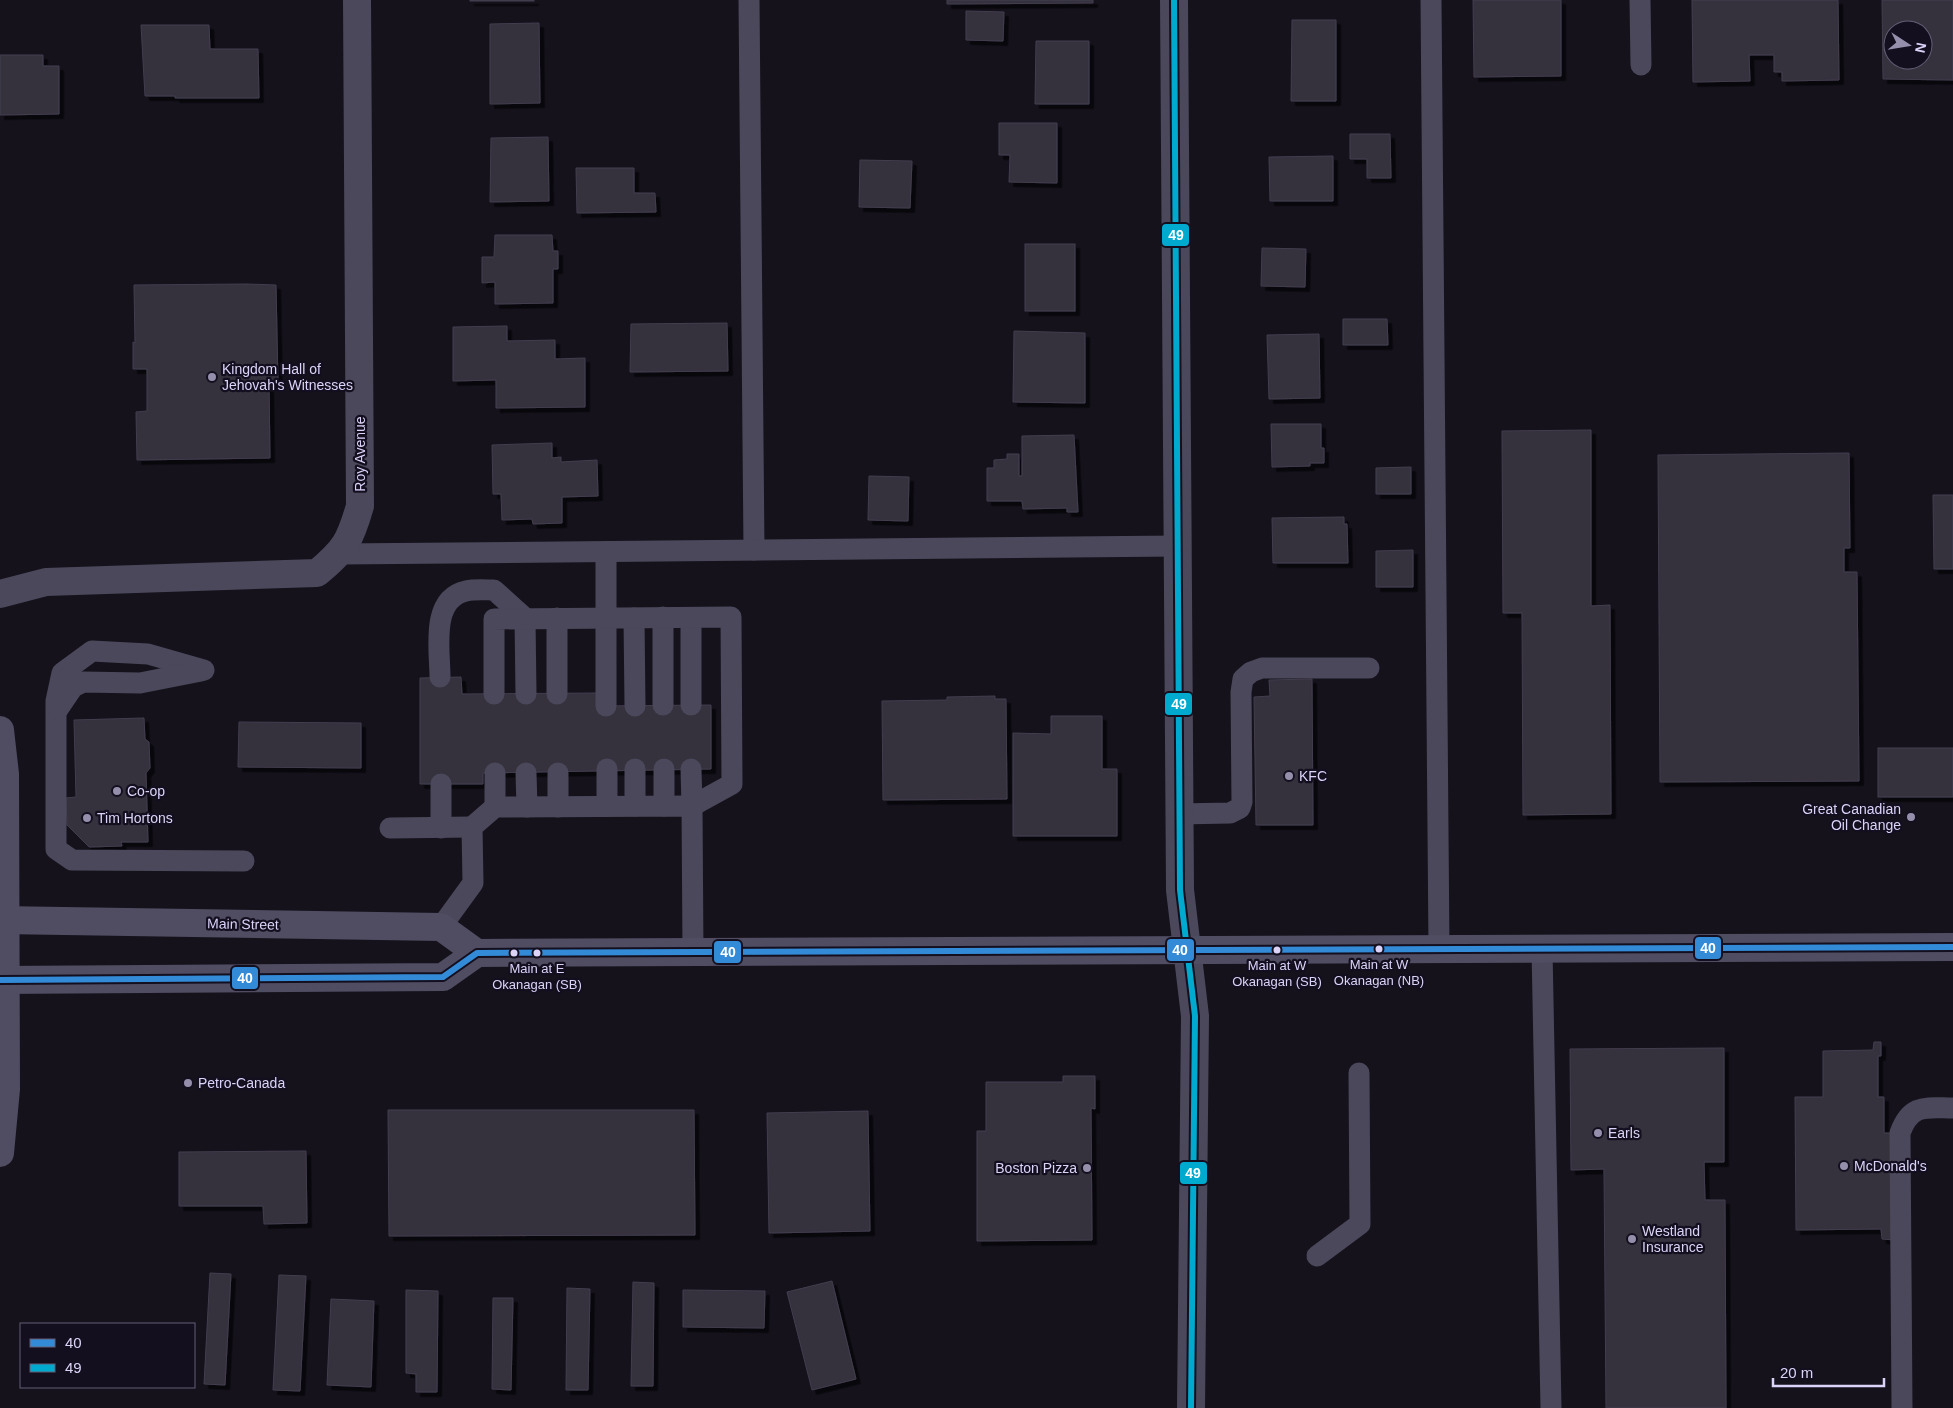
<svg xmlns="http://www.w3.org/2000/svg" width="1953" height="1408" viewBox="0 0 1953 1408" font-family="Arial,sans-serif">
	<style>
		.building { fill: #35303e; stroke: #433e4e; fill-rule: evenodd; filter: url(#shadow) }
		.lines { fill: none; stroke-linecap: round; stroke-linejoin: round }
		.lane { stroke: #4b485b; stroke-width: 21 }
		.street { stroke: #4b485b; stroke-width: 28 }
		.secondary { stroke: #504c62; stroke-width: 28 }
		.bus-1-casing { stroke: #140f1f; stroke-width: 10 }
		.bus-2-casing { stroke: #140f1f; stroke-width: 10 }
		.bus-1 { stroke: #338bd7; stroke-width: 6 }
		.bus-2 { stroke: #00a9ce; stroke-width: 6 }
		.poi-dot { fill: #968fac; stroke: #140f1f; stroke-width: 2 }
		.bus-dot { fill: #dcd3f9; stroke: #140f1f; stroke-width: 2 }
		.labels { text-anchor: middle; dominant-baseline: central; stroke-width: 4.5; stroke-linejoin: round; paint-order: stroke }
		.bus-label { font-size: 13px; fill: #dcd3f9; stroke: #140f1f }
		.poi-label { font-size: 14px; fill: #dcd3f9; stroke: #140f1f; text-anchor: start }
		.street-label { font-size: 14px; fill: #dcd3f9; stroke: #140f1f }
		.line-badge { stroke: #140f1f; stroke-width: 2 }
		.badge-label { font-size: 14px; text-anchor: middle; font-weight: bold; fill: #fff }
	</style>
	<defs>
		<filter id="shadow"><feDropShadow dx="4.5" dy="4.5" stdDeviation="0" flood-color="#0009"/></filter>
	</defs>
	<rect width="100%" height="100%" fill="#15121c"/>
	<g class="building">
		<rect x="470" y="0" width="64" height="1"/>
		<path d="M947,0H1093V3L947,4Z"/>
		<path d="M1473,0H1561V76L1474,77Z"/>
		<path d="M1692,0H1838L1839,80L1782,81V72H1774V55H1749L1750,81L1693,82Z"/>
		<path d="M1882,0H1953V80L1883,79ZM1893,30H1923V60H1893Z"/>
		<path d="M966,11L1004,12L1003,41L966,40Z"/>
		<path d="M1292,20H1336V101H1291Z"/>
		<path d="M539,23L540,103L490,104V24Z"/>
		<path d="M141,25H209L210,49H258L259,98H175V96H145Z"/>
		<path d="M1036,41H1089V104H1035Z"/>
		<path d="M0,55H43V66H59V114L0,115Z"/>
		<path d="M999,123H1057V183L1009,182L1010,155H999Z"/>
		<path d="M1350,134H1390L1391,178H1367V159H1350Z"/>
		<path d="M548,137L549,201L490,202L491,138Z"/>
		<path d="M1333,156V201H1270L1269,157Z"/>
		<path d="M860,160L912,161L910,208L859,207Z"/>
		<path d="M576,168H634V193H655L656,212L577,213Z"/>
		<path d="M495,235H552L553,251H558V269H553V303L495,304V282L482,283V257H494Z"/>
		<rect x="1025" y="244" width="50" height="67"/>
		<path d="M1262,248L1306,249L1305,287L1261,286Z"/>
		<path d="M246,284L276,285L278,385H269L270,458L137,460L136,412L147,411V369H133V342L135,343L134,285Z"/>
		<path d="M1343,319H1387L1388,345H1343Z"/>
		<path d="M727,323L728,371L630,372L631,324Z"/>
		<path d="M507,326V341L555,340V359L585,358V407L496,408V380L453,381V327Z"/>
		<path d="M1014,331L1085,333V403L1013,402Z"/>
		<path d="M1319,334L1320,398L1269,399L1267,335Z"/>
		<path d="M1271,424H1321V448H1324V463H1310V466L1272,467Z"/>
		<path d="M1591,430V606L1610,605L1611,814L1523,815L1522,613H1503L1502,431Z"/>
		<path d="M1074,435L1078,512H1067V508L1023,509L1022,501H987V468H994V460L1007,459V454H1019V476H1022V436Z"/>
		<path d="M552,443V458L561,457V462L597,460L598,496L562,497V523L533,524L532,519L502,520L501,494H493L492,445Z"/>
		<path d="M1849,453L1850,548H1844V572H1857L1859,781L1660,782L1658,455Z"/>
		<path d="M1411,467V494H1376V468Z"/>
		<path d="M869,476L909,477L908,521L868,520Z"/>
		<path d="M1933,495H1953V569H1934Z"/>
		<path d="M1344,517V524H1347L1348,563H1273L1272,518Z"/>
		<path d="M1413,550V587H1376V551Z"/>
		<path d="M461,677L462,694L597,693V706L711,705V769L483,773V784H420V678Z"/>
		<path d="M1312,679L1313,825H1256L1254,697L1270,696L1269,680Z"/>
		<path d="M995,696V699H1006L1007,799L883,800L882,701L947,700V697Z"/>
		<path d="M1051,716H1102V769H1117V836H1013V733L1051,734Z"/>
		<path d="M144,718L145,739L149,742L150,768L146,773L148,842H121L122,846L89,847L67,825L66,798L76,797L74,720Z"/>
		<path d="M239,722L361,723V768L238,767Z"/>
		<rect x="1878" y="748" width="75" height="49"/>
		<path d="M1874,1042H1881V1056H1878V1097H1884V1133H1893L1894,1240L1882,1239L1881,1229L1796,1230L1795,1097H1823V1051L1873,1050Z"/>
		<path d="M1724,1048V1162H1704L1705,1200H1725L1726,1408H1606L1604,1169L1571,1170L1570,1049Z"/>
		<path d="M1063,1076H1095V1109L1091,1108L1092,1240L977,1241V1131H986V1082H1063Z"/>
		<path d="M388,1110H694L695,1235L389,1236Z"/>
		<path d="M868,1111L870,1231L769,1233L767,1113Z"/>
		<path d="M306,1151L307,1223L264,1224L263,1206H179V1152Z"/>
		<path d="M210,1273L231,1274L225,1385L204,1384Z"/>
		<path d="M279,1275L306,1276L300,1391L273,1390Z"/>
		<path d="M832,1281L856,1379L812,1390L787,1292Z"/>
		<path d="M633,1282L654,1283L653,1386H631Z"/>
		<path d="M567,1288L590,1289L588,1390H566Z"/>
		<path d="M406,1290L438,1291L437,1392H416V1374L406,1373Z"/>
		<path d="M683,1290L765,1291L764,1328L683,1327Z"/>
		<path d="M493,1298H513L511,1390L492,1389Z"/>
		<path d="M331,1299L374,1301L371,1387L327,1385Z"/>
	</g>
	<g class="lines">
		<g class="lane">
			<path d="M749,0L754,550"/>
			<path d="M1431,0L1439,949"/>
			<path d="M1640,0L1641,65"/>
			<path d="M606,552V706"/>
			<path d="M340,554L1178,546"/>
			<path d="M663,617V705"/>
			<path d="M557,618V694"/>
			<path d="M634,618L635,706"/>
			<path d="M691,618V705"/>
			<path d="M204,670L148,654L92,651L62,673L56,701V849L72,860L244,861"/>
			<path d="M440,677C440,650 430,599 466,591C475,589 485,590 494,590L525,618L526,694"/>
			<path d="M494,694V619L731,617L732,784L692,806L691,769"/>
			<path d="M58,709L73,687L83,682L140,683L201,671"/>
			<path d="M607,769V806"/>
			<path d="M635,769V806"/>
			<path d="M664,769V806"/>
			<path d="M495,773V807"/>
			<path d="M526,773L527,807"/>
			<path d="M558,773V807"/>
			<path d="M441,784V828"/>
			<path d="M1179,814L1230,813L1240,808L1242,802L1241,692L1243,679L1251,672L1262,668H1369"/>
			<path d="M390,828L472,827"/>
			<path d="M441,927L473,883L472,827L495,807L692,806L693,953"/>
			<path d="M1542,949L1551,1408"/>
			<path d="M1317,1256L1360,1224L1359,1073"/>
			<path d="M1902,1408L1900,1133C1911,1103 1926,1108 1953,1108"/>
		</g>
		<g class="street">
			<path d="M1174,0L1180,890L1195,1016L1191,1408"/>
			<path d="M0,594L46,582L317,573C345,550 350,541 360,506L357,0"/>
		</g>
		<g class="secondary">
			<path d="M0,730L5,774L6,1089L0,1153"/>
			<path d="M0,920L441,927L477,953"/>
			<path d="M0,980L443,977L477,953L1953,947"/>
		</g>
		<g class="bus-1-casing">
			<path id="bus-1" d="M0,980L443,977L477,953L1953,947"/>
		</g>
		<g class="bus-2-casing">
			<path id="bus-2" d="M1174,0L1180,890L1195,1016L1191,1408"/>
		</g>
		<use href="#bus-1" class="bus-1"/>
		<use href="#bus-2" class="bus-2"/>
	</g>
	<g class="poi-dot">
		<circle cx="212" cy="377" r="5"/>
		<circle cx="1289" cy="776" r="5"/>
		<circle cx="117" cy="791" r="5"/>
		<circle cx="1911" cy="817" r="5"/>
		<circle cx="87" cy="818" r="5"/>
		<circle cx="188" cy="1083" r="5"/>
		<circle cx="1598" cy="1133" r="5"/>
		<circle cx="1844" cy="1166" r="5"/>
		<circle cx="1087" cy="1168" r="5"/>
		<circle cx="1632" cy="1239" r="5"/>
	</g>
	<g class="bus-dot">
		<circle cx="1379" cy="949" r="4.5"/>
		<circle cx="1277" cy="950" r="4.5"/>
		<circle cx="514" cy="953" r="4.5"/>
		<circle cx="537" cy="953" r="4.5"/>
	</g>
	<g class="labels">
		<g class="bus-label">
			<text x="1379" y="964">Main at W<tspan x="1379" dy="16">Okanagan (NB)</tspan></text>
			<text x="1277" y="965">Main at W<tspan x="1277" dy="16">Okanagan (SB)</tspan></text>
			<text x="537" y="968">Main at E<tspan x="537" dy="16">Okanagan (SB)</tspan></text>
		</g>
		<g class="poi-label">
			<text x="222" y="369">Kingdom Hall of<tspan x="222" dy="16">Jehovah's Witnesses</tspan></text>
			<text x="1299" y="776">KFC</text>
			<text x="127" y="791">Co-op</text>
			<text x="1901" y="809" text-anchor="end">Great Canadian<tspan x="1901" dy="16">Oil Change</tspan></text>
			<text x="97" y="818">Tim Hortons</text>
			<text x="198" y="1083">Petro-Canada</text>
			<text x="1608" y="1133">Earls</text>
			<text x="1854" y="1166">McDonald's</text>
			<text x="1077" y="1168" text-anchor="end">Boston Pizza</text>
			<text x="1642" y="1231">Westland<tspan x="1642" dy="16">Insurance</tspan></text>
		</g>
		<g class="street-label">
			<text transform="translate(360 454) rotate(-90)">Roy Avenue</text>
			<text transform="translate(243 924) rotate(1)">Main Street</text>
		</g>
	</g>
	<g class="line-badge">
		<rect x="1161" y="223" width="29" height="24" rx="5" fill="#00a9ce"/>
		<rect x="1164" y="692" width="29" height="24" rx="5" fill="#00a9ce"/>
		<rect x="1694" y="936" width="28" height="24" rx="5" fill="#338bd7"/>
		<rect x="1166" y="938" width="29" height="24" rx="5" fill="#338bd7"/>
		<rect x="713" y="940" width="29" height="24" rx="5" fill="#338bd7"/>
		<rect x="231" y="966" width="28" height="24" rx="5" fill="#338bd7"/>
		<rect x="1179" y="1161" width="29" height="24" rx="5" fill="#00a9ce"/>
	</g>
	<g class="badge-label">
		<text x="1176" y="240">49</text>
		<text x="1179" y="709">49</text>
		<text x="1708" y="953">40</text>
		<text x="1180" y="955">40</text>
		<text x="728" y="957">40</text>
		<text x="245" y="983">40</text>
		<text x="1193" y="1178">49</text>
	</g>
	<rect x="20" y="1323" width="175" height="65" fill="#140f1f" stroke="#645d76"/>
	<rect x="30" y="1339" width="25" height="8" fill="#338bd7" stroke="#645d76"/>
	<text x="65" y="1348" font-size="15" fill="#dcd3f9">40</text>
	<rect x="30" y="1364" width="25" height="8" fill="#00a9ce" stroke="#645d76"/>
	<text x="65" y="1373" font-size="15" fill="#dcd3f9">49</text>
	<g transform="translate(1908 45) rotate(102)"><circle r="24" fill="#140f1f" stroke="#645d76"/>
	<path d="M0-4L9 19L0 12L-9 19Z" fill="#968fac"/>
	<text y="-8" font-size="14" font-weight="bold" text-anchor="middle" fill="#dcd3f9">N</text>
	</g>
	<path d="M1773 1378v8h111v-8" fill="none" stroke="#dcd3f9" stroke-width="2.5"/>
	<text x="1780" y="1378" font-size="15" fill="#dcd3f9" stroke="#140f1f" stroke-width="4" paint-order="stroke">20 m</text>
</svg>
